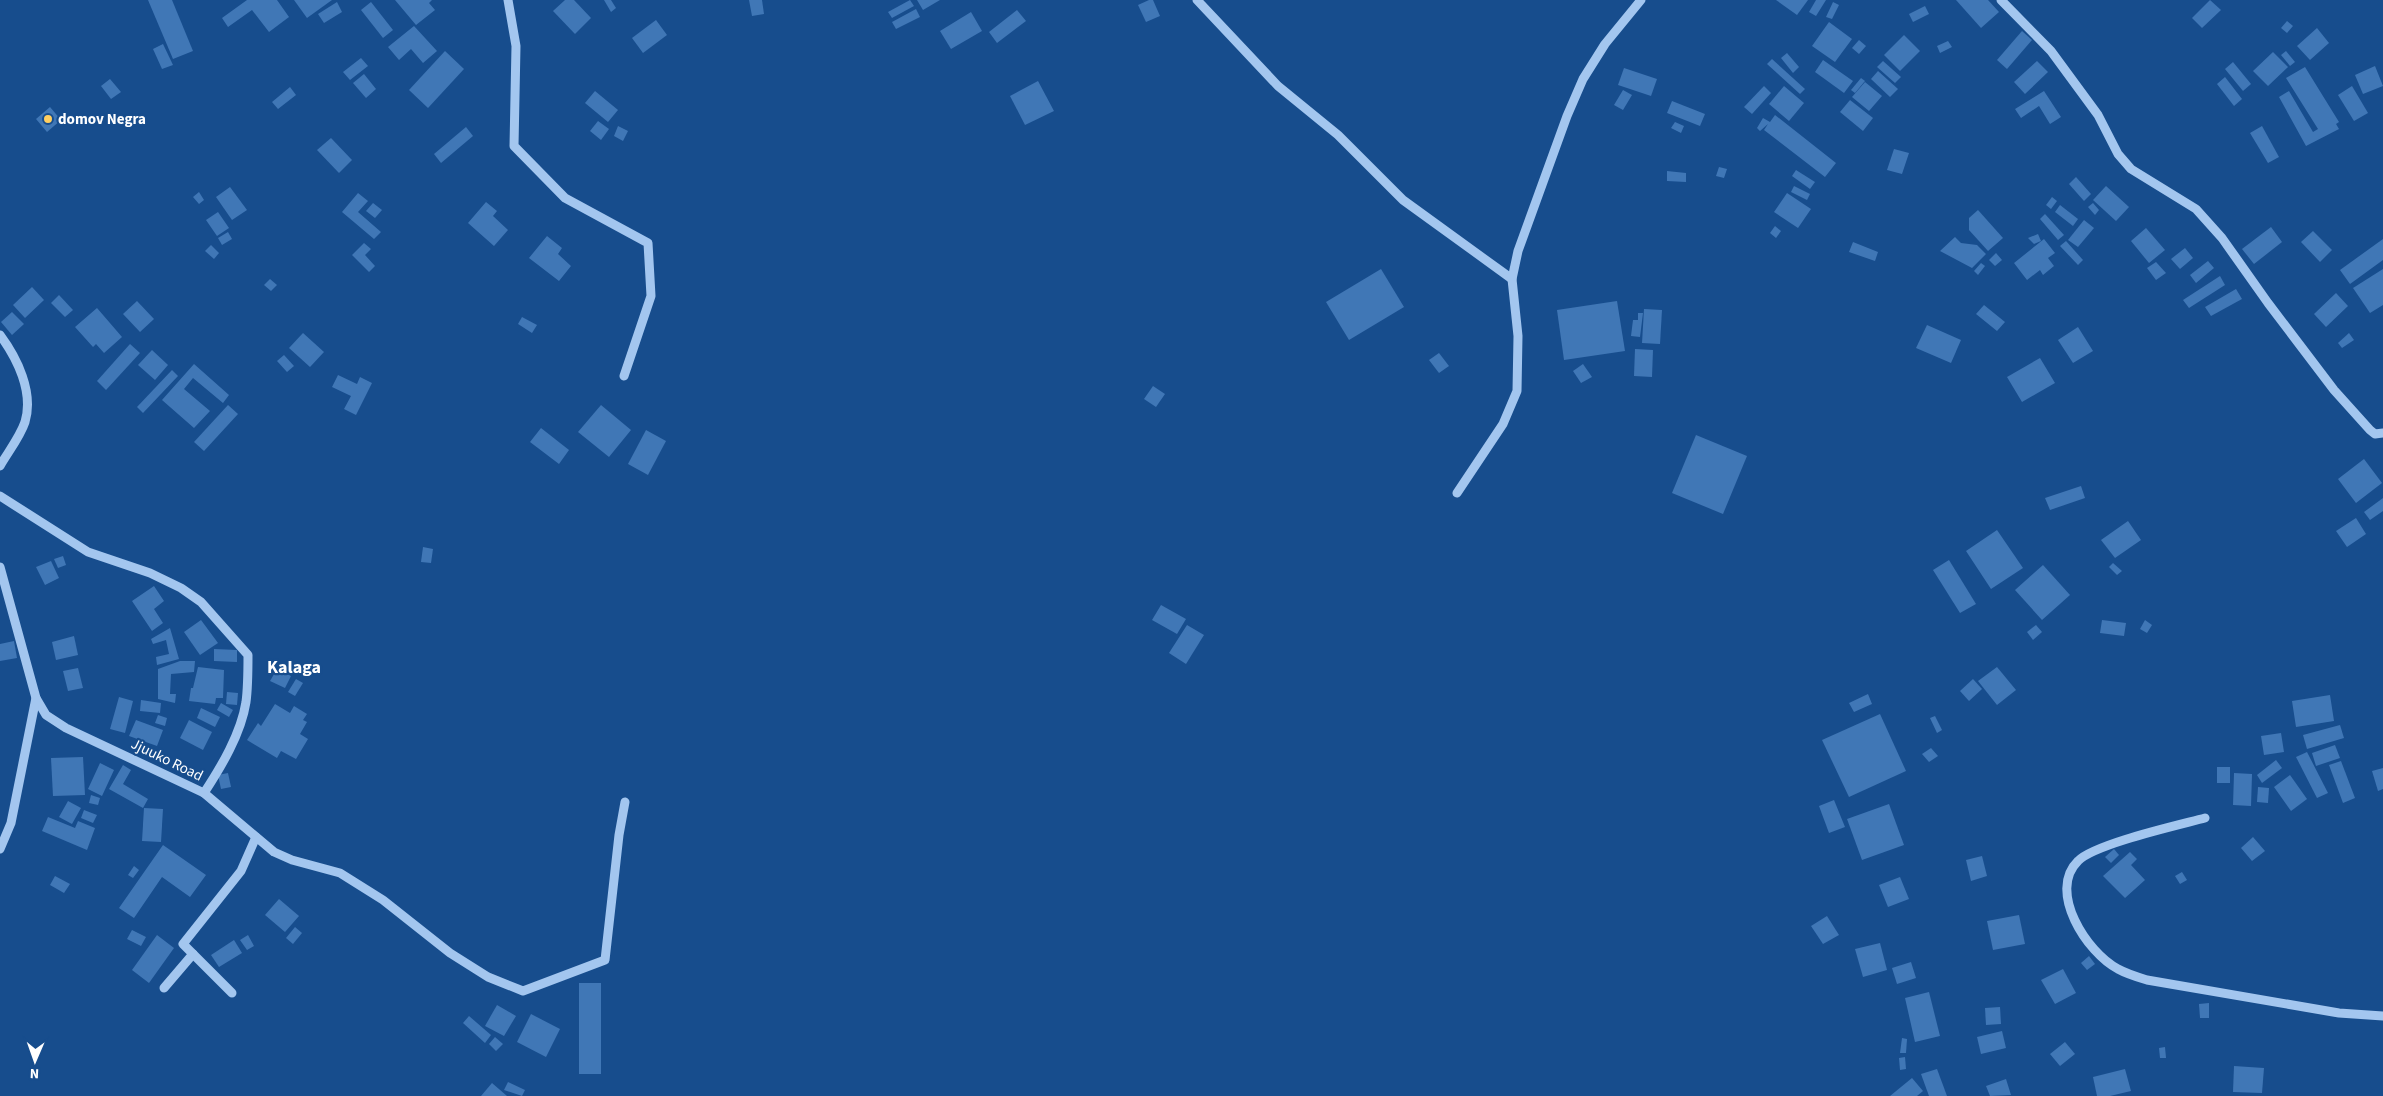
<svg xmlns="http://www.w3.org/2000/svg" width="2383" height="1096" viewBox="0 0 2383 1096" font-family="'Source Sans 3',sans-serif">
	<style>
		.building { fill: #4077b6 }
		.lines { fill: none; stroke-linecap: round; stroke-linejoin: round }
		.minor { stroke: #a3c6ef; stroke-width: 9 }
		.poi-dot { fill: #ffcf61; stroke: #174d8d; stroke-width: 2 }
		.labels { text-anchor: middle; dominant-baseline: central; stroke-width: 4.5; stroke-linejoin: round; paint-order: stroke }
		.poi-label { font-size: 15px; font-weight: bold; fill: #fff; stroke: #174d8d; text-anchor: start }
		.street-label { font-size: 15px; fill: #fff; stroke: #174d8d }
		.quarter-label { font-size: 18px; font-weight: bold; fill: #fff; stroke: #174d8d }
	</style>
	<rect width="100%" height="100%" fill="#174d8d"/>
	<g class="building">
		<path d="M148,0H172L193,51L173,59Z"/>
		<path d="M247,0H277L289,17L269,32L252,10L228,27L222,18Z"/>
		<path d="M294,0H332L307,18Z"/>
		<path d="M395,0H432L429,3L435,10L416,25Z"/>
		<path d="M565,0H574L591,18L575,34L553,11Z"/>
		<path d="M604,0H611L616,8L611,12Z"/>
		<path d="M749,0H762L764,14L752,16Z"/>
		<path d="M910,0L914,6L892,18L888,12Z"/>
		<path d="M917,0H940L923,10Z"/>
		<path d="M1149,0H1153L1160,16L1146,22L1138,5Z"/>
		<path d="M1776,0H1808L1797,15Z"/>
		<path d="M1816,0H1826L1816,16L1809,12Z"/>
		<path d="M1956,0H1988L1999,12L1981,28Z"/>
		<path d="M2210,0L2221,10L2202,28L2192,18Z"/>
		<path d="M337,2L342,12L324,23L318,14Z"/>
		<path d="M371,2L393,30L383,38L361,10Z"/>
		<path d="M1833,2L1839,5L1832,19L1826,17Z"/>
		<path d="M1925,6L1929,14L1913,22L1909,14Z"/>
		<path d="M916,9L920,17L896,29L892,22Z"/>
		<path d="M1017,10L1026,21L997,43L989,32Z"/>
		<path d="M971,12L982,31L951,49L940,31Z"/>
		<path d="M656,20L667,35L643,53L632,38Z"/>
		<path d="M2287,21L2293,26L2287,33L2281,28Z"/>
		<path d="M1829,22L1852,39L1835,62L1812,46Z"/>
		<path d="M414,26L437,51L423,63L411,49L399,60L388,47Z"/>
		<path d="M2317,28L2329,43L2310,60L2297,46Z"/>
		<path d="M2022,31L2032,40L2007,69L1997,60Z"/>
		<path d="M1904,35L1920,51L1900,71L1884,55Z"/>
		<path d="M1859,40L1866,46L1859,54L1852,48Z"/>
		<path d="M1948,41L1952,47L1940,53L1937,46Z"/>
		<path d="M163,44L173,65L162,69L153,49Z"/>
		<path d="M445,51L464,69L428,108L409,90Z"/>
		<path d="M2286,51L2295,62L2290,66L2281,55Z"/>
		<path d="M2273,52L2288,67L2268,86L2253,71Z"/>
		<path d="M1787,53L1799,67L1793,73L1781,58Z"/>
		<path d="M361,58L368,66L350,80L343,72Z"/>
		<path d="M1772,59L1805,89L1800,94L1767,64Z"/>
		<path d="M1823,60L1853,81L1844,93L1815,72Z"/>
		<path d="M1883,61L1901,77L1895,83L1877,67Z"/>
		<path d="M2037,61L2048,72L2025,94L2014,82Z"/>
		<path d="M2233,62L2251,84L2243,91L2225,69Z"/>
		<path d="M2375,66L2383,86L2363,94L2355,75Z"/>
		<path d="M2305,67L2339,122L2336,124L2339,129L2306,146L2279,97L2289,91L2313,132L2318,129L2286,78Z"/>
		<path d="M1624,68L1657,79L1651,96L1618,85Z"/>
		<path d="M1878,71L1898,89L1890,97L1871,79Z"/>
		<path d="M364,74L376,89L366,98L353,83Z"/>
		<path d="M2225,77L2242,99L2234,106L2217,84Z"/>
		<path d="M1861,78L1865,81L1855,93L1851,90Z"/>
		<path d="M110,79L121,92L111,99L101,86Z"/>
		<path d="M1038,81L1054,111L1025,125L1010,96Z"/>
		<path d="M1865,82L1882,96L1869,111L1852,97Z"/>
		<path d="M1764,86L1771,93L1752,114L1744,107Z"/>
		<path d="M1784,86L1804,103L1789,121L1769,104Z"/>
		<path d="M2352,86L2368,113L2354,121L2338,95Z"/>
		<path d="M290,87L296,95L278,109L272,102Z"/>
		<path d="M1623,90L1632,95L1623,110L1614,105Z"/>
		<path d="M595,91L618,110L608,122L585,103Z"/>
		<path d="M2044,91L2061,117L2050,124L2039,106L2021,118L2015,109Z"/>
		<path d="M1850,100L1873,118L1863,131L1840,112Z"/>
		<path d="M1672,101L1705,114L1700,126L1667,113Z"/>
		<path d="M50,107L61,120L47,132L36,119Z"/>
		<path d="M1775,115L1836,163L1825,177L1764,130L1768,124L1760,131L1757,128L1763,118L1770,122Z"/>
		<path d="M598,121L609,129L601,140L590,131Z"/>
		<path d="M1675,122L1684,126L1681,133L1671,128Z"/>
		<path d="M618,126L628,131L623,141L614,136Z"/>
		<path d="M2262,126L2279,157L2268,163L2250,133Z"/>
		<path d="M466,127L473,136L441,163L434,154Z"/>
		<path d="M331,138L352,160L339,173L317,150Z"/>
		<path d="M1894,149L1909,153L1902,174L1887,170Z"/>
		<path d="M1719,167L1727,169L1724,178L1716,176Z"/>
		<path d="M1796,170L1815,182L1810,189L1792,176Z"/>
		<path d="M1667,171L1686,173V182L1667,181Z"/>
		<path d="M2076,177L2091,194L2084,201L2069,184Z"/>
		<path d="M1794,186L1810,194L1807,200L1791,192Z"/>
		<path d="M2106,186L2129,207L2116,221L2093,200Z"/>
		<path d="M230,187L247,210L232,220L216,197Z"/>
		<path d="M199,192L204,200L199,204L193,197Z"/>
		<path d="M358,193L368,201L358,212L381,232L374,239L342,212Z"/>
		<path d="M1787,193L1811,209L1798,228L1774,212Z"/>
		<path d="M2052,197L2057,201L2051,209L2046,205Z"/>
		<path d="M486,202L497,211L493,216L508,230L494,246L468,223Z"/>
		<path d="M373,203L382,210L375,218L366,211Z"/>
		<path d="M2093,203L2099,210L2095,215L2088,207Z"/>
		<path d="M2060,205L2078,219L2073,226L2055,212Z"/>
		<path d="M1978,210L2003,238L1988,251L1969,230V218Z"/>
		<path d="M218,212L229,228L217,236L206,220Z"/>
		<path d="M2045,214L2064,235L2058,240L2040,219Z"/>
		<path d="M2084,220L2094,228L2078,247L2068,240Z"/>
		<path d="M1775,226L1781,231L1776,238L1770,233Z"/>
		<path d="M2271,227L2282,242L2254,264L2242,249Z"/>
		<path d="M2146,228L2165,250L2149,263L2131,241Z"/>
		<path d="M2313,231L2332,250L2320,262L2301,242Z"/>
		<path d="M228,232L232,239L222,245L218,238Z"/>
		<path d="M2038,234L2041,241L2034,244L2028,238Z"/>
		<path d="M547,236L562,248L558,254L571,266L559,281L529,258Z"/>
		<path d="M1955,237L1961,243L1977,245L1986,254L1972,268L1940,251Z"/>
		<path d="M2044,239L2055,253L2048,258L2054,266L2043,275L2040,270L2027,280L2014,263Z"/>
		<path d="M2383,239V260L2350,284L2340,270Z"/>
		<path d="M2066,241L2083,260L2078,265L2060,246Z"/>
		<path d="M1853,242L1878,252L1875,261L1849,252Z"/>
		<path d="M364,243L371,249L365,255L375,266L369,272L352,255Z"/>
		<path d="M211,245L219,253L214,259L205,251Z"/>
		<path d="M2185,248L2193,258L2180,269L2171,259Z"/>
		<path d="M1996,253L2002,260L1995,266L1989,260Z"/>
		<path d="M2208,261L2214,268L2196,283L2190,275Z"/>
		<path d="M2156,262L2166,273L2156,280L2147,268Z"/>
		<path d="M1981,263L1985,266L1978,275L1974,271Z"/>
		<path d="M1381,269L1404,307L1349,340L1326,302Z"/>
		<path d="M2383,269V305L2370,313L2353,288Z"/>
		<path d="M2220,276L2225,285L2189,308L2183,300Z"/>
		<path d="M270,279L277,285L271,291L264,285Z"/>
		<path d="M32,287L44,300L25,318L13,305Z"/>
		<path d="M2236,289L2242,299L2211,316L2205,307Z"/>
		<path d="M2336,293L2348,306L2326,327L2314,314Z"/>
		<path d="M59,295L73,310L65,317L51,303Z"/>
		<path d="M137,301L154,319L140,332L123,314Z"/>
		<path d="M1617,301L1625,351L1564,360L1557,310Z"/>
		<path d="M1984,305L2005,322L1997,331L1976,314Z"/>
		<path d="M97,308L122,337L104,353L96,344L93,347L75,327Z"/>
		<path d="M1644,309L1662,310L1660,344L1642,343Z"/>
		<path d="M12,312L24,324L12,335L1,322Z"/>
		<path d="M1638,313H1643L1640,337L1631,336L1633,320H1638Z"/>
		<path d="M522,317L537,325L532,333L518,324Z"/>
		<path d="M1927,325L1961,340L1951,363L1916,348Z"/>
		<path d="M2078,327L2093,351L2073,363L2058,340Z"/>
		<path d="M303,333L324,352L310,367L289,348Z"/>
		<path d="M2349,333L2354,340L2342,348L2338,343Z"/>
		<path d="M130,344L140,353L106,390L97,381Z"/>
		<path d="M1635,349L1653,350L1652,377L1634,376Z"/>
		<path d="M152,350L168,365L155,380L138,365Z"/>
		<path d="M1439,353L1449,366L1439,373L1429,360Z"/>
		<path d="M284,355L294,366L287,372L277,361Z"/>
		<path d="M2040,358L2055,383L2022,402L2007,377Z"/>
		<path d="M194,364L229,395L223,403L193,378L184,389L210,411L194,428L162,400Z"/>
		<path d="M1583,364L1592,377L1581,383L1573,371Z"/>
		<path d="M172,370L178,376L143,413L137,407Z"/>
		<path d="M338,375L357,384L360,377L372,383L356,415L344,409L351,396L332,387Z"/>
		<path d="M1153,386L1165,394L1156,407L1144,399Z"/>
		<path d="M228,405L238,414L204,451L194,442Z"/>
		<path d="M601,405L631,430L609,457L578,432Z"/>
		<path d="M541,428L569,450L559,464L530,442Z"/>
		<path d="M646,430L666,441L648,475L628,464Z"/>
		<path d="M1696,435L1747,456L1723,514L1672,493Z"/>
		<path d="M2364,459L2382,483L2356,503L2338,479Z"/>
		<path d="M2081,486L2085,498L2050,510L2045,498Z"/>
		<path d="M2383,498V511L2370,520L2364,512Z"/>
		<path d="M2356,518L2366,534L2347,547L2336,531Z"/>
		<path d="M2128,521L2141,540L2115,558L2101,540Z"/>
		<path d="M1997,530L2023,568L1991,589L1966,551Z"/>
		<path d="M423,547L433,549L431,563L421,562Z"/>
		<path d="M63,556L66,565L58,568L54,559Z"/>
		<path d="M1949,560L1976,604L1960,613L1933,570Z"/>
		<path d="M51,561L59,578L45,585L36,567Z"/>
		<path d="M2113,563L2122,571L2117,575L2109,567Z"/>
		<path d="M2043,565L2070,595L2042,620L2015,590Z"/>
		<path d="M154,586L164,601L154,609L163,623L152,631L132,601Z"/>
		<path d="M1161,605L1186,619L1177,634L1152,620Z"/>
		<path d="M201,620L218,643L200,655L184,632Z"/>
		<path d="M2102,620L2126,623L2124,636L2100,633Z"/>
		<path d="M2145,620L2152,625L2147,633L2140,629Z"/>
		<path d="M1187,625L1204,635L1186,664L1169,653Z"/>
		<path d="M2036,625L2042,632L2033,640L2027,632Z"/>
		<path d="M170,628L179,659L157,665L156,657L169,654L166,640L153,644L151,639Z"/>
		<path d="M74,636L78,655L56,660L52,642Z"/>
		<path d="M14,641L17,658L0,661V644Z"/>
		<path d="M214,649L237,650V662L214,661Z"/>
		<path d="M180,661H195L194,672L171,674L170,694H176L175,703L158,699V669Z"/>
		<path d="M198,667L224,670L223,698H216L215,704L189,701L191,688H193Z"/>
		<path d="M1997,667L2016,690L1997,705L1978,681Z"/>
		<path d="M78,668L83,688L68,691L63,671Z"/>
		<path d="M277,669L291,676L285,688L270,681Z"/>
		<path d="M296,679L303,683L295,696L288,692Z"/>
		<path d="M1973,679L1982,689L1969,701L1960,691Z"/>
		<path d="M227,692L238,693L237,705L226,704Z"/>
		<path d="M1868,694L1872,704L1854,712L1849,703Z"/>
		<path d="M2330,695L2334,721L2296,727L2292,701Z"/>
		<path d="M119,697L133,701L125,733L110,729Z"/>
		<path d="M141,700L161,703L160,713L140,711Z"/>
		<path d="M221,703L233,710L229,717L217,710Z"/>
		<path d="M275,704L290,713L294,706L307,714L303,720L307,722L300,734L308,739L296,759L281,751L277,758L247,740L258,723L261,726Z"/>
		<path d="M201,708L220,717L215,727L197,718Z"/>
		<path d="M1880,714L1906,771L1849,797L1822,740Z"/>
		<path d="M158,715L167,718L165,726L155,723Z"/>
		<path d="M1935,716L1942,730L1937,733L1930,718Z"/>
		<path d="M136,720L163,730L157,746L129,736Z"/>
		<path d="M189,720L212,732L203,750L180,738Z"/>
		<path d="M2340,725L2344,738L2307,749L2303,735Z"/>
		<path d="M2281,733L2284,752L2264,755L2261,736Z"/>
		<path d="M2335,745L2340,758L2316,766L2312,753Z"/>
		<path d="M1931,748L1938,756L1929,762L1922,754Z"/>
		<path d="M2307,752L2328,793L2317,798L2296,757Z"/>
		<path d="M83,757L85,795L53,796L51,758Z"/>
		<path d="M2276,760L2282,768L2262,783L2257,775Z"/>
		<path d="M2341,761L2355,798L2343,803L2329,765Z"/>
		<path d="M100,763L114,770L102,796L88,789Z"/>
		<path d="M123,765L131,770L123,784L148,799L143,808L109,789Z"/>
		<rect x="2217" y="767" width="13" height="16"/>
		<path d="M2383,768V789L2378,791L2372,771Z"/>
		<path d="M228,773L231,787L221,789L218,775Z"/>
		<path d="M2234,773L2252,774L2251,806L2233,805Z"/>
		<path d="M2290,775L2307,799L2291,811L2274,787Z"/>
		<path d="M2258,787L2269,788L2268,803L2257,802Z"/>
		<path d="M91,795L100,798L98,805L89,803Z"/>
		<path d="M1834,800L1845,827L1829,833L1819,806Z"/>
		<path d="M68,801L81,808L72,824L59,817Z"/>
		<path d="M1889,804L1904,845L1862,860L1847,819Z"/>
		<path d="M144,808L163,809L161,842L142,841Z"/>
		<path d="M84,810L97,815L93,823L81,818Z"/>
		<path d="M48,817L75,828L78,821L95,828L87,850L42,831Z"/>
		<path d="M2253,837L2265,851L2252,861L2241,848Z"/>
		<path d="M163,845L206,875L190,897L162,877L134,918L119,908Z"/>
		<path d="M2114,849L2119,855L2111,863L2105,857Z"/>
		<path d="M2130,852L2137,859L2131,865L2145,880L2125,898L2103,876Z"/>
		<path d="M1982,856L1987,876L1971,881L1966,860Z"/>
		<path d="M134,866L139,870L133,878L128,875Z"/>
		<path d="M2182,872L2187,880L2180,884L2175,876Z"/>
		<path d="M55,876L70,884L64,893L50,885Z"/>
		<path d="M1900,877L1909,899L1888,907L1879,885Z"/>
		<path d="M279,899L299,916L285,932L265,915Z"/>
		<path d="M2019,915L2025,944L1993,950L1987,921Z"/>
		<path d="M1827,916L1839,935L1823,944L1811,926Z"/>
		<path d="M295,927L302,933L293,944L286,938Z"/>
		<path d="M132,930L146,937L141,946L127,939Z"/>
		<path d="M157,935L174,948L149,983L132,970Z"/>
		<path d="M248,935L254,946L247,950L240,940Z"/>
		<path d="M234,940L242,953L219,967L211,955Z"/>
		<path d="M1880,943L1887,970L1863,977L1855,949Z"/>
		<path d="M2089,956L2095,964L2087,970L2081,963Z"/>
		<path d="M1911,962L1916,978L1897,984L1892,968Z"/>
		<path d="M2063,969L2076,993L2055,1004L2041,980Z"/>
		<rect x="579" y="983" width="22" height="91"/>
		<path d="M1929,992L1940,1036L1915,1042L1905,998Z"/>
		<path d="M2209,1003V1018H2200L2199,1004Z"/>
		<path d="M497,1005L516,1016L504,1036L485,1026Z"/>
		<path d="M2000,1007L2001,1024L1986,1025L1985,1008Z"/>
		<path d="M531,1014L560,1029L546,1057L517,1042Z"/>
		<path d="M469,1016L491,1035L485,1043L463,1023Z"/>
		<path d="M2002,1031L2006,1048L1981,1054L1977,1037Z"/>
		<path d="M495,1037L503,1044L496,1051L489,1044Z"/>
		<path d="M1902,1038L1907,1039L1906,1053H1900Z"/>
		<path d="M2065,1042L2075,1054L2060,1066L2050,1054Z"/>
		<path d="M2165,1047L2166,1058H2160L2159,1048Z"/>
		<path d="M1905,1057L1906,1069L1900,1070L1899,1058Z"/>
		<path d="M2234,1066L2264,1068L2262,1093L2233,1092Z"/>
		<path d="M1937,1069L1947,1096H1929L1921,1074Z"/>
		<path d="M2125,1069L2131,1091L2110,1096H2097L2093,1077Z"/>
		<path d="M1912,1078L1923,1091L1917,1096H1890Z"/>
		<path d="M2006,1079L2011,1095L1990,1096L1986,1086Z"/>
		<path d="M508,1082L525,1090L522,1096L504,1090Z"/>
		<path d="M492,1083L507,1096H481Z"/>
	</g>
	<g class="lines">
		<g class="minor">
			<path d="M508,0L516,46L514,146L565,198L648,243L651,296L624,376"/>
			<path d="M1197,0L1278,86L1338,135L1403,200L1512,279"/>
			<path d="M2001,0L2051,51L2098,115L2118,154L2131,169L2196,209L2222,238L2268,303L2334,390L2370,430L2375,434L2383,433"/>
			<path d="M0,335C17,358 34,392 25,422C20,437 8,452 0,466"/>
			<path d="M1457,493L1503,424L1517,391L1518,336L1512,279L1518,251L1567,116L1583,79L1605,44L1641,0"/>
			<path d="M0,496L88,552L150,573L181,588L201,602L248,655C248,671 248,687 246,702C241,734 221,767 204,793"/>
			<path d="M0,567L36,698L46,715L66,728L204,793L274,852L292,860L340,873L383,900L450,953L488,977L523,991L605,960L619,835L625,802"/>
			<path d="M2205,818C2179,825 2094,844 2078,861C2047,891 2087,953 2118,969C2127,974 2137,977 2147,980L2339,1013L2383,1016"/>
			<path d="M0,849L11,823L36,698"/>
			<path d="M164,988L193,954"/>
			<path d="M232,993L183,944L241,871L256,837"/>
		</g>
	</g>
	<circle class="poi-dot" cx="48" cy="119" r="5"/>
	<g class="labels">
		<g class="poi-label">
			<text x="58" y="119">domov Negra</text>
		</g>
		<g class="street-label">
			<text transform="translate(167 760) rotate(26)">Jjuuko Road</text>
		</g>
		<g class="quarter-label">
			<text x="294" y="667">Kalaga</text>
		</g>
	</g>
	<g transform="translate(35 1061) rotate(182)" stroke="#174d8d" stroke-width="4" paint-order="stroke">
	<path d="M0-4L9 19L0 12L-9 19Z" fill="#ffffff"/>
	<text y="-8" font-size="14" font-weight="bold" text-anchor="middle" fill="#ffffff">N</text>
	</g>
</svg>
